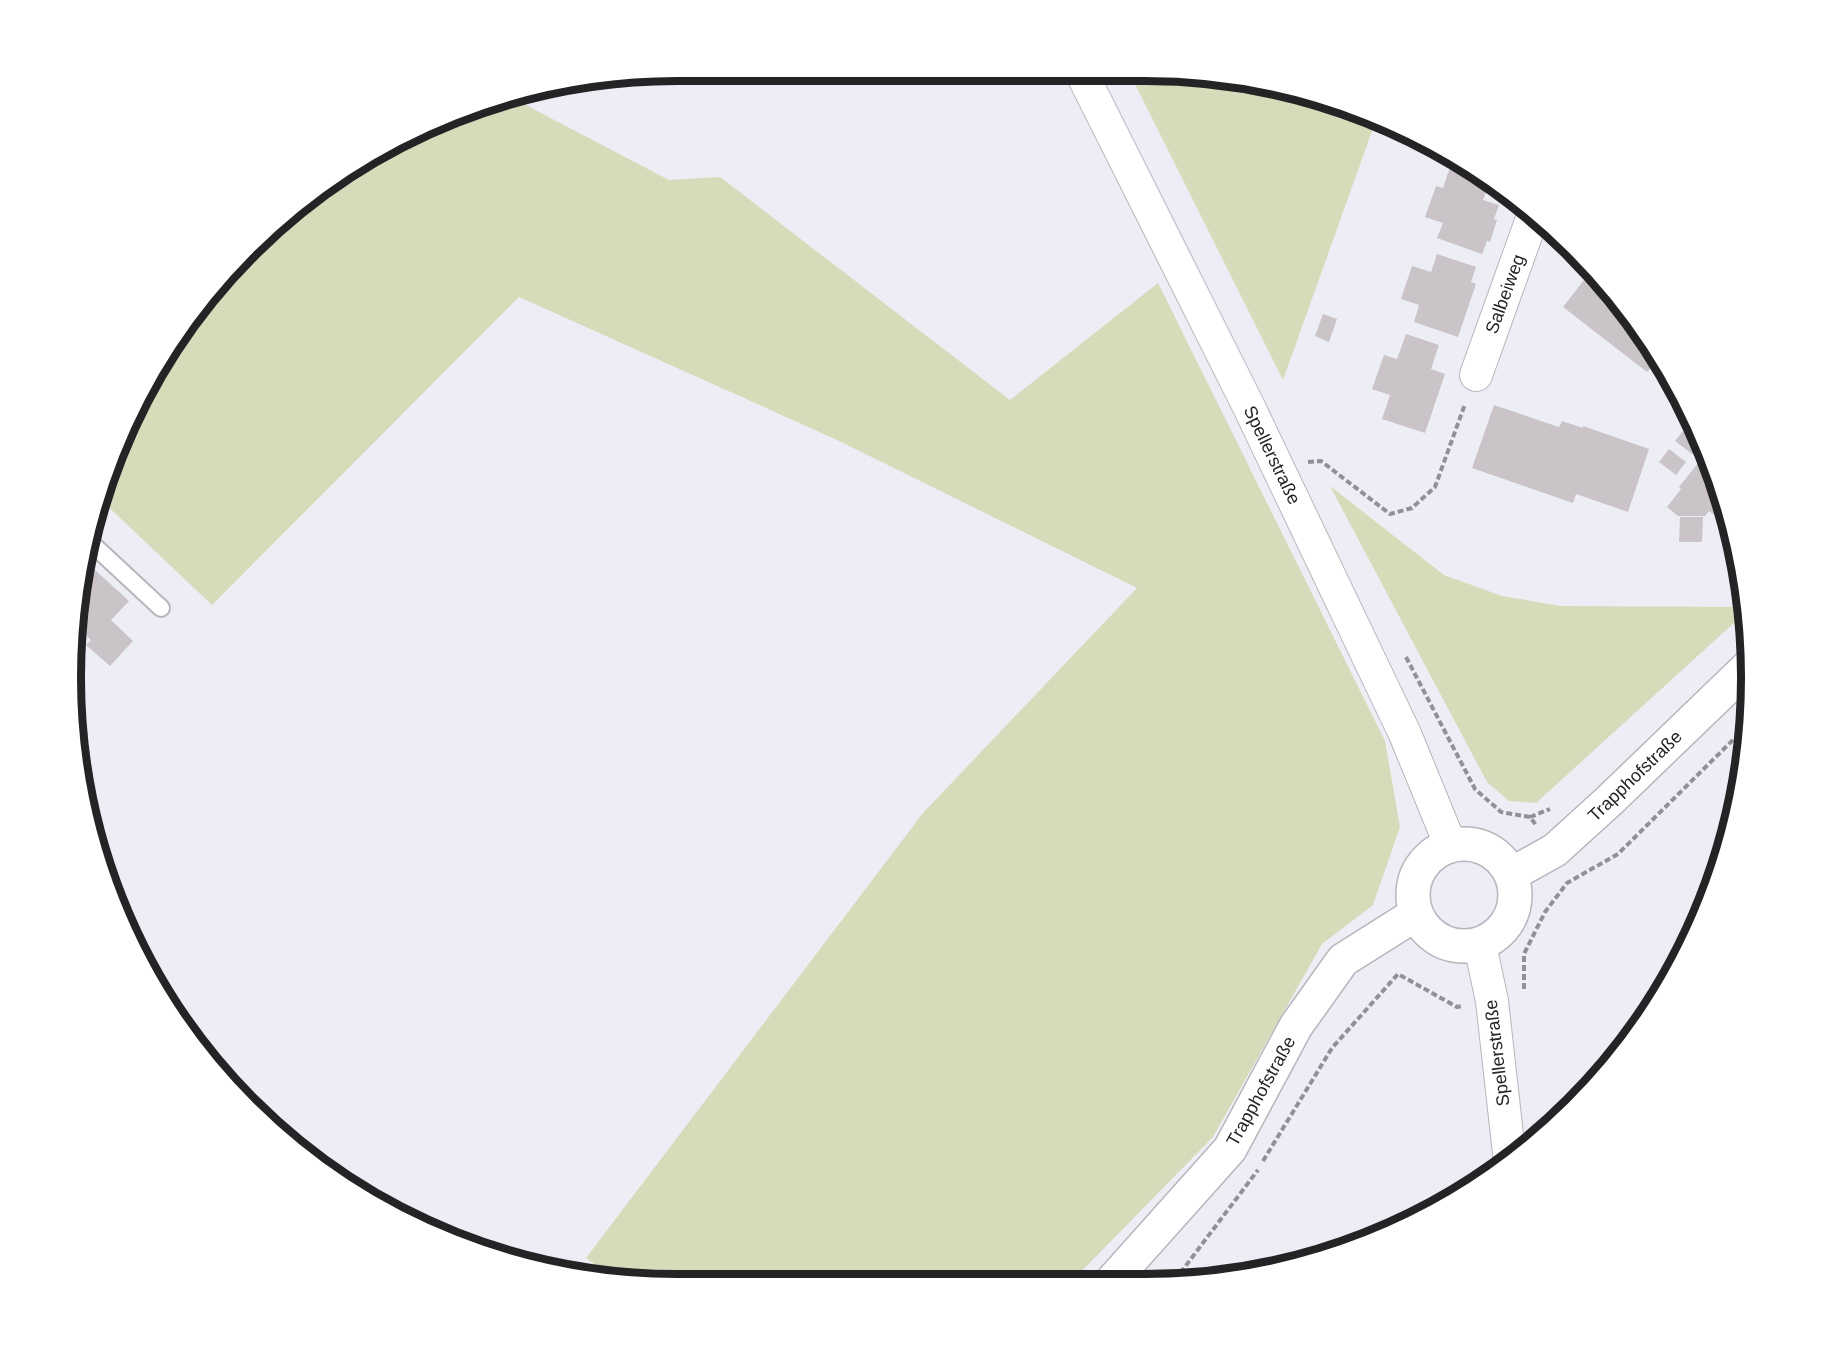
<svg xmlns="http://www.w3.org/2000/svg" width="1822" height="1355" viewBox="0 0 1822 1355" font-family="Helvetica,sans-serif">
	<style>
		.green { fill: #d5dcba }
		.building { fill: #cac3c7 }
		.lines { fill: none; stroke-linecap: round; stroke-linejoin: round }
		.service-casing { stroke: #b6b6bd; stroke-width: 20 }
		.minor-casing { stroke: #b6b6bd; stroke-width: 34 }
		.tertiary-casing { stroke: #b6b6bd; stroke-width: 36 }
		.path { stroke: #909196; stroke-width: 4; stroke-dasharray: 6 3; stroke-linecap: butt }
		.service { stroke: #fff; stroke-width: 16 }
		.minor { stroke: #fff; stroke-width: 32 }
		.tertiary { stroke: #fff; stroke-width: 33 }
		.labels { text-anchor: middle; dominant-baseline: central; stroke-width: 4.5; stroke-linejoin: round; paint-order: stroke }
		.street-label { font-size: 18px; fill: #242427; stroke: #fff }
		.rim { fill: none; stroke: #242427; stroke-width: 8 }
	</style>
	<rect width="100%" height="100%" fill="#edeef5"/>
	<g class="green">
		<path d="M1129,72H1184L1301,91L1377,117L1283,380Z"/>
		<path d="M512,94L520,102L669,180L720,177L1010,400L1158,283L1385,741L1400,827L1373,905L1322,944L1213,1137L1073,1280L637,1283L616,1280L586,1258L923,813L1137,588L835,439L519,297L212,605L99,498L103,483L133,409L221,278L341,173L445,117Z"/>
		<path d="M1330,486L1444,575L1502,596L1561,606L1745,607L1746,612L1536,803L1509,801L1487,782Z"/>
	</g>
	<g class="building">
		<path d="M1450,167L1490,181L1483,200L1499,205L1494,219L1497,220L1490,242L1487,241L1482,254L1437,238L1443,223L1425,217L1436,186L1443,188Z"/>
		<path d="M1437,254L1476,267L1471,282L1476,284L1458,337L1414,322L1419,305L1401,299L1412,266L1431,272Z"/>
		<path d="M1591,271L1626,308L1669,378L1653,365L1647,372L1563,307Z"/>
		<path d="M1323,314L1337,319L1329,342L1315,336Z"/>
		<path d="M1406,334L1439,345L1431,369L1445,374L1425,433L1382,419L1390,395L1372,389L1384,355L1397,359Z"/>
		<path d="M1494,405L1559,427L1562,421L1583,428V426L1649,449L1628,512L1576,494L1573,503L1472,468Z"/>
		<path d="M1683,431L1700,445L1692,454L1675,441Z"/>
		<path d="M1669,449L1686,462L1676,475L1659,462Z"/>
		<path d="M1706,453L1731,520L1734,541L1719,529L1725,522L1709,511L1705,516H1678L1667,507L1681,489L1679,487Z"/>
		<path d="M1680,517H1703L1702,542H1679Z"/>
		<path d="M84,560L129,601L111,620L133,641L110,666L86,645L91,640L76,626V598Z"/>
	</g>
	<g class="lines">
		<g class="service-casing">
			<g id="service">
				<path d="M1086,82L1106,72"/>
				<path d="M89,541L161,608"/>
			</g>
		</g>
		<g class="minor-casing">
			<g id="minor">
				<path d="M1081,72L1248,405L1405,734L1450,844"/>
				<path d="M1476,375L1534,213"/>
				<path d="M1480,945L1492,1001L1510,1162"/>
			</g>
		</g>
		<g class="tertiary-casing">
			<g id="tertiary">
				<circle cx="1464" cy="895" r="51"/>
				<path d="M1512,874L1555,850L1609,801L1749,666"/>
				<path d="M1113,1280L1230,1149L1296,1026L1343,960L1416,914"/>
			</g>
		</g>
		<g class="path">
			<path d="M1308,462L1321,461L1390,514L1412,508L1435,487L1465,404"/>
			<path d="M1406,657L1475,789L1501,812L1530,817L1536,825"/>
			<path d="M1530,817L1550,809"/>
			<path d="M1524,989V954L1545,912L1567,883L1618,854L1747,726"/>
			<path d="M1263,1161L1332,1048L1398,974L1457,1007L1462,1006"/>
			<path d="M1175,1280L1258,1170"/>
		</g>
		<use href="#service" class="service"/>
		<use href="#minor" class="minor"/>
		<use href="#tertiary" class="tertiary"/>
	</g>
	<g class="labels">
		<g class="street-label">
			<text transform="translate(1505 294) rotate(-70)">Salbeiweg</text>
			<text transform="translate(1272 455) rotate(64)">Spellerstraße</text>
			<text transform="translate(1635 776) rotate(-44)">Trapphofstraße</text>
			<text transform="translate(1497 1053) rotate(-97)">Spellerstraße</text>
			<text transform="translate(1261 1091) rotate(-61)">Trapphofstraße</text>
		</g>
	</g>
	<path d="M0 0H1822V1355H0ZM677 81H1145A596 596 0 0 1 1741 677V678A596 596 0 0 1 1145 1274H677A596 596 0 0 1 81 678V677A596 596 0 0 1 677 81Z" fill="#fff" fill-rule="evenodd"/>
	<path class="rim" d="M677 81H1145A596 596 0 0 1 1741 677V678A596 596 0 0 1 1145 1274H677A596 596 0 0 1 81 678V677A596 596 0 0 1 677 81Z"/>
</svg>
